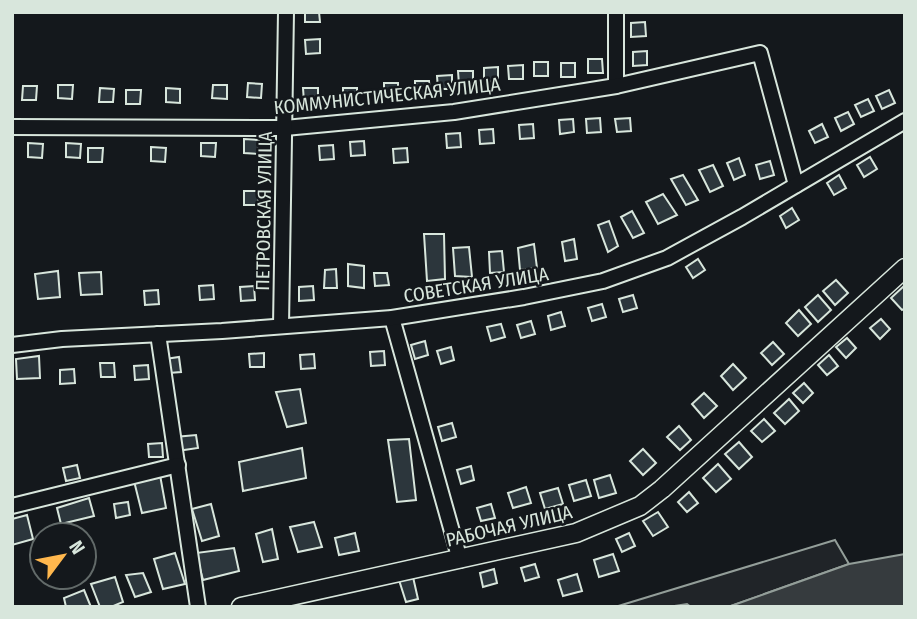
<svg xmlns="http://www.w3.org/2000/svg" width="917" height="619" viewBox="0 0 917 619" font-family="'Fira Sans Condensed',sans-serif">
	<style>
		.green { fill: #202428; stroke: #939e99; stroke-width: 2 }
		.water { fill: #363b3e; stroke: #939e99; stroke-width: 2 }
		.building { fill: #2c363c; stroke: #d8e6dc; stroke-width: 2 }
		.lines { fill: none; stroke-linecap: round; stroke-linejoin: round }
		.minor-casing { stroke: #d8e6dc; stroke-width: 18 }
		.major-casing { stroke: #d8e6dc; stroke-width: 21 }
		.minor { stroke: #14181c; stroke-width: 14 }
		.major { stroke: #14181c; stroke-width: 18 }
		.labels { text-anchor: middle; dominant-baseline: central; stroke-width: 5; stroke-linejoin: round; paint-order: stroke }
		.street-label { font-size: 19px; fill: #d8e6dc; stroke: #14181c }
	</style>
	<rect width="100%" height="100%" fill="#14181c"/>
	<path class="green" d="M835,540L849,564L728,607H691L687,604L668,607H615Z"/>
	<path class="water" d="M905,554V607H728L849,564Z"/>
	<g class="building">
		<path d="M305,12H319L320,22H305Z"/>
		<path d="M645,22L646,36L631,37V23Z"/>
		<path d="M320,39V53L306,54L305,40Z"/>
		<path d="M647,51V65L633,66V52Z"/>
		<path d="M588,59H602L603,73H588Z"/>
		<rect x="534" y="62" width="14" height="14"/>
		<rect x="561" y="63" width="14" height="14"/>
		<path d="M523,65V79H509L508,66Z"/>
		<path d="M498,67V81L484,82V68Z"/>
		<path d="M458,71H473V85H459Z"/>
		<path d="M452,75V89H438L437,76Z"/>
		<path d="M415,81H429L430,95H415Z"/>
		<path d="M248,83L262,84L261,98L247,97Z"/>
		<rect x="384" y="83" width="14" height="14"/>
		<path d="M58,85H73L72,99L58,98Z"/>
		<path d="M213,85H227V99L212,98Z"/>
		<path d="M23,86H37L36,100H22Z"/>
		<path d="M100,88L114,89L113,102H99Z"/>
		<path d="M166,88L180,89V103L166,102Z"/>
		<path d="M303,88H318V102H304Z"/>
		<rect x="343" y="88" width="14" height="14"/>
		<path d="M126,90H141L140,104H126Z"/>
		<path d="M889,90L895,103L882,109L876,96Z"/>
		<path d="M868,99L874,111L861,117L855,105Z"/>
		<path d="M848,112L854,124L841,131L835,118Z"/>
		<path d="M600,118L601,132L587,133L586,119Z"/>
		<path d="M630,118L631,131L617,132L615,119Z"/>
		<path d="M573,119L574,132L560,134L559,120Z"/>
		<path d="M533,124L534,138L520,139L519,125Z"/>
		<path d="M822,124L828,137L815,143L809,131Z"/>
		<path d="M493,129L494,143L480,144L479,130Z"/>
		<path d="M460,133L461,147L447,148L446,134Z"/>
		<path d="M244,139L259,140L258,154L244,153Z"/>
		<path d="M364,141L365,155L351,156L350,142Z"/>
		<path d="M28,143L43,144L42,158L28,157Z"/>
		<path d="M66,143L81,144L80,158L66,157Z"/>
		<path d="M201,143H216L215,157L201,156Z"/>
		<path d="M333,145L334,159L320,160L319,146Z"/>
		<path d="M151,147L166,148L165,162L151,161Z"/>
		<path d="M88,148H103L102,162H88Z"/>
		<path d="M407,148L408,162L394,163L393,149Z"/>
		<path d="M870,157L877,169L864,177L857,165Z"/>
		<path d="M739,158L745,175L734,180L727,163Z"/>
		<path d="M770,161L774,175L760,179L756,165Z"/>
		<path d="M713,165L723,186L710,192L699,170Z"/>
		<path d="M683,175L698,200L686,205L671,179Z"/>
		<path d="M839,175L846,188L834,195L827,183Z"/>
		<path d="M244,191H259L258,205H244Z"/>
		<path d="M663,194L677,215L658,224L646,202Z"/>
		<path d="M792,208L799,220L786,228L780,216Z"/>
		<path d="M632,211L644,233L633,238L621,217Z"/>
		<path d="M609,221L618,246L608,252L598,225Z"/>
		<path d="M424,234H444L445,279L427,281Z"/>
		<path d="M574,239L577,259L565,261L562,242Z"/>
		<path d="M534,244L537,268L520,270L518,248Z"/>
		<path d="M469,247L472,277L455,276L453,248Z"/>
		<path d="M502,251L504,272L490,273L489,252Z"/>
		<path d="M698,259L705,270L693,278L686,267Z"/>
		<path d="M348,264L364,266V288L348,286Z"/>
		<path d="M336,269L337,288H324L325,270Z"/>
		<path d="M58,271L60,297L38,299L35,274Z"/>
		<path d="M101,272L102,294L81,295L79,273Z"/>
		<path d="M374,273H387L389,285L375,286Z"/>
		<path d="M836,280L848,293L835,305L823,291Z"/>
		<path d="M213,285L214,299L200,300L199,286Z"/>
		<path d="M905,285V308L902,310L891,298Z"/>
		<path d="M254,286L255,300L241,301L240,287Z"/>
		<path d="M313,286L314,300L299,301V287Z"/>
		<path d="M158,290L159,304L145,305L144,291Z"/>
		<path d="M633,295L637,308L623,312L619,299Z"/>
		<path d="M818,295L831,310L818,322L805,307Z"/>
		<path d="M602,304L606,317L592,321L588,308Z"/>
		<path d="M799,310L811,324L798,336L786,323Z"/>
		<path d="M561,312L565,326L551,330L548,316Z"/>
		<path d="M881,319L890,329L880,339L870,328Z"/>
		<path d="M531,321L535,334L521,338L517,325Z"/>
		<path d="M501,324L505,337L491,341L487,327Z"/>
		<path d="M847,338L856,348L846,358L836,347Z"/>
		<path d="M425,341L428,355L415,359L411,345Z"/>
		<path d="M773,342L784,354L772,365L761,353Z"/>
		<path d="M451,347L454,360L441,364L437,351Z"/>
		<path d="M384,351L385,365L371,366L370,352Z"/>
		<path d="M264,353V367H250L249,354Z"/>
		<path d="M314,354L315,368L301,369L300,355Z"/>
		<path d="M829,355L838,366L827,375L818,365Z"/>
		<path d="M39,356L40,378L17,379L16,359Z"/>
		<path d="M179,357L181,372L169,373L165,359Z"/>
		<path d="M100,363H114L115,377H101Z"/>
		<path d="M733,364L746,378L733,390L721,376Z"/>
		<path d="M148,365L149,379L135,380L134,366Z"/>
		<path d="M74,369L75,383L60,384V370Z"/>
		<path d="M804,383L813,393L803,403L793,393Z"/>
		<path d="M300,389L306,423L287,427L276,392Z"/>
		<path d="M704,393L717,406L704,418L692,404Z"/>
		<path d="M789,399L799,411L785,424L774,413Z"/>
		<path d="M764,419L775,431L762,442L751,431Z"/>
		<path d="M452,423L456,437L442,441L438,427Z"/>
		<path d="M679,426L691,440L680,450L667,437Z"/>
		<path d="M196,435L198,448L177,451L175,437Z"/>
		<path d="M409,439L416,500L397,502L388,440Z"/>
		<path d="M739,442L752,457L739,469L725,454Z"/>
		<path d="M162,443L163,457H149L148,444Z"/>
		<path d="M302,448L306,478L243,491L239,462Z"/>
		<path d="M643,449L656,463L643,475L630,461Z"/>
		<path d="M718,464L731,479L716,492L703,478Z"/>
		<path d="M77,465L80,478L66,481L63,468Z"/>
		<path d="M471,466L474,480L461,484L457,470Z"/>
		<path d="M160,475L166,508L142,513L134,481Z"/>
		<path d="M610,475L616,493L599,498L594,480Z"/>
		<path d="M586,480L591,496L574,501L569,485Z"/>
		<path d="M526,487L531,503L513,508L508,493Z"/>
		<path d="M558,488L563,504L545,509L540,493Z"/>
		<path d="M689,492L698,503L687,512L678,502Z"/>
		<path d="M89,498L94,516L61,524L57,508Z"/>
		<path d="M128,502L130,515L116,518L114,504Z"/>
		<path d="M211,504L219,536L202,541L192,509Z"/>
		<path d="M491,504L495,518L481,521L477,508Z"/>
		<path d="M658,512L668,527L653,536L643,521Z"/>
		<path d="M27,515L33,539L12,545V519Z"/>
		<path d="M314,522L322,547L298,552L290,527Z"/>
		<path d="M272,529L278,559L263,562L256,534Z"/>
		<path d="M355,533L359,551L339,555L335,538Z"/>
		<path d="M629,533L635,546L622,552L616,539Z"/>
		<path d="M234,548L239,571L203,580L196,553Z"/>
		<path d="M175,553L185,584L163,589L154,559Z"/>
		<path d="M613,554L619,571L599,577L594,560Z"/>
		<path d="M535,564L539,577L525,581L521,568Z"/>
		<path d="M494,569L497,583L483,587L480,573Z"/>
		<path d="M143,573L151,592L135,597L126,575Z"/>
		<path d="M577,574L582,591L563,596L558,580Z"/>
		<path d="M115,577L123,602L111,607H100L91,584Z"/>
		<path d="M413,577L418,599L406,602L399,580Z"/>
		<path d="M84,590L91,607H66L64,598Z"/>
	</g>
	<g class="lines">
		<g class="minor-casing">
			<g id="minor">
				<path d="M616,86V12"/>
				<path d="M12,127L285,128L454,112L616,86L760,53L796,185"/>
				<path d="M392,318L460,560"/>
				<path d="M281,326L286,12"/>
				<path d="M158,334L198,607"/>
				<path d="M12,345L62,339L222,331L392,318L524,297L603,281L667,258L742,217L905,121"/>
				<path d="M12,506L178,465"/>
			</g>
		</g>
		<g class="major-casing">
			<path id="major" d="M241,607L576,533L640,506L662,489L905,268"/>
		</g>
		<use href="#minor" class="minor"/>
		<use href="#major" class="major"/>
	</g>
	<g class="labels">
		<g class="street-label">
			<text transform="translate(387 96) rotate(-6)">КОММУНИСТИЧЕСКАЯ УЛИЦА</text>
			<text transform="translate(264 211) rotate(-89)">ПЕТРОВСКАЯ УЛИЦА</text>
			<text transform="translate(476 285) rotate(-9)">СОВЕТСКАЯ УЛИЦА</text>
			<text transform="translate(509 526) rotate(-13)">РАБОЧАЯ УЛИЦА</text>
		</g>
	</g>
	<rect width="917" height="619" fill="none" stroke="#d8e6dc" stroke-width="28"/>
	<g transform="translate(63 556) rotate(58)"><circle r="33" fill="#14181c" stroke="#626a69" stroke-width="2"/>
	<path d="M0-5L12 26L0 18L-12 26Z" fill="#ffb74d"/>
	<text y="-10" font-size="19" font-weight="bold" text-anchor="middle" fill="#d8e6dc">N</text>
	</g>
</svg>
